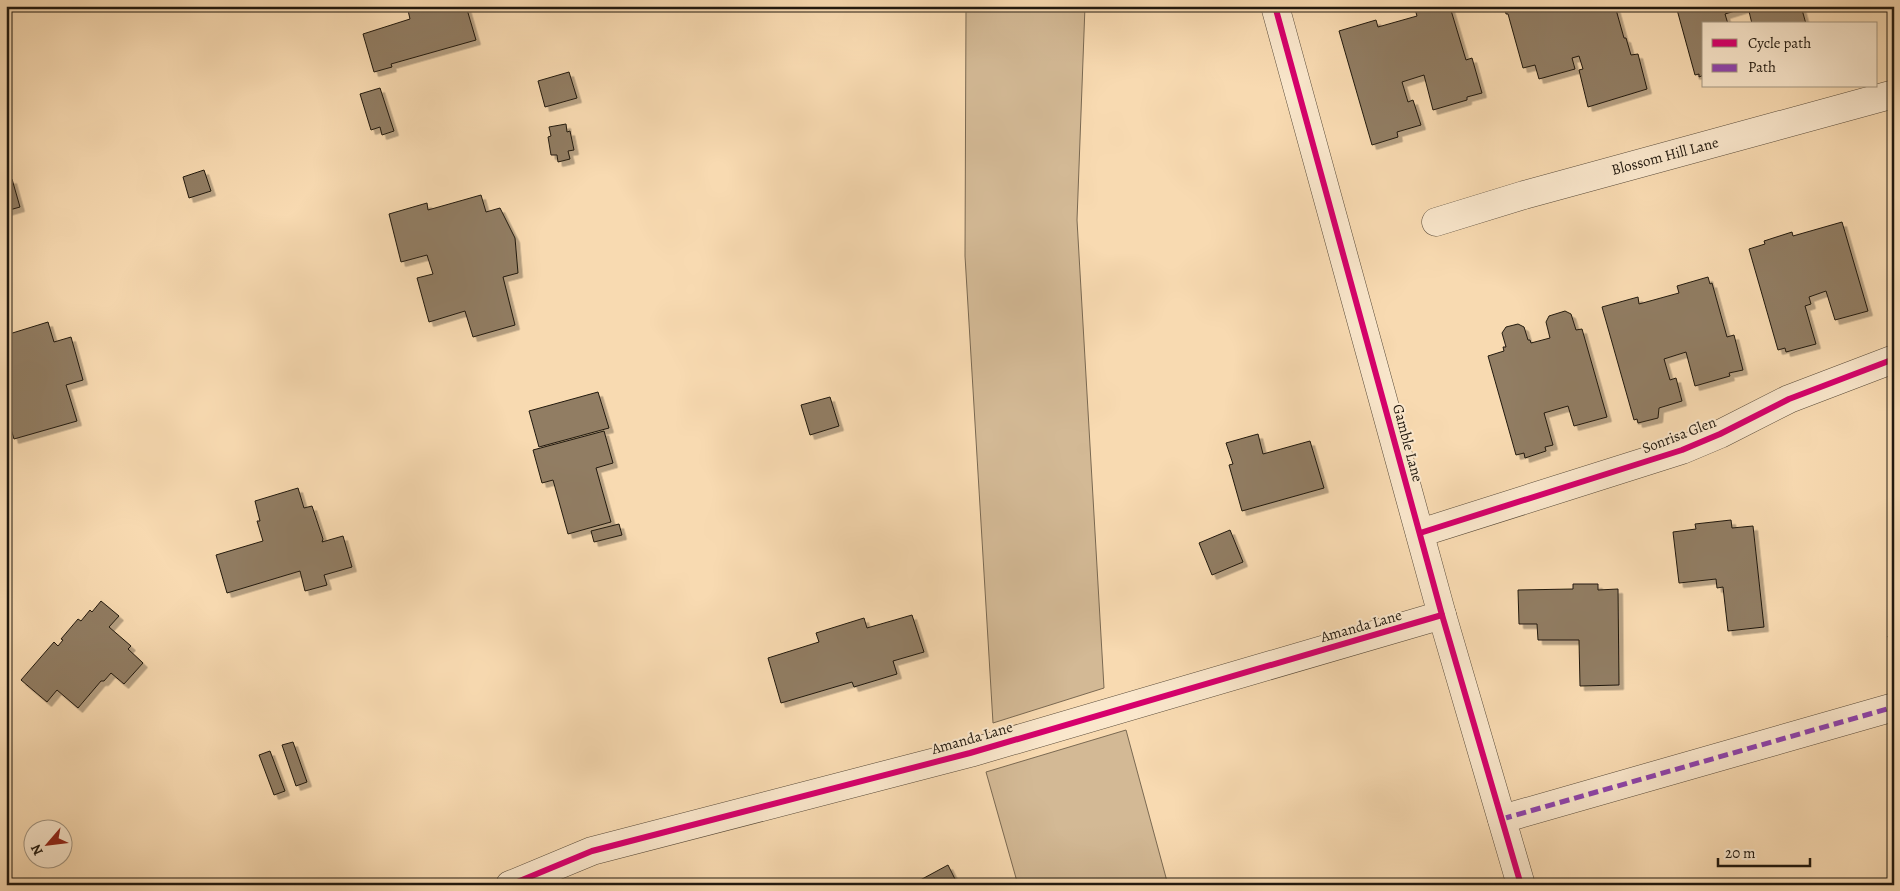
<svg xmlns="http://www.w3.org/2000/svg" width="1900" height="891" viewBox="0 0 1900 891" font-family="Alegreya,serif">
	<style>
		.green { fill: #d3b995; stroke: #7a6952 }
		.building { fill: #917d63; stroke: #21190f; filter: url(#shadow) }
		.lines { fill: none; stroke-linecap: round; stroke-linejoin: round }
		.minor-casing { stroke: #574938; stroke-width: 29 }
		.minor { stroke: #fae7cc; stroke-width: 28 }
		.quiet { stroke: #8e44ad; stroke-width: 5; stroke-dasharray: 10 5; stroke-linecap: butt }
		.cycleway-casing { stroke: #fae7cc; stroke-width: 9 }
		.cycleway { stroke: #d6006c; stroke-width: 6 }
		.labels { text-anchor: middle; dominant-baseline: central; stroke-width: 4; stroke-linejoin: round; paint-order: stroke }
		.street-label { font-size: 15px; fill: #21190f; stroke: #fae7cc }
	</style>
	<defs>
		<filter id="shadow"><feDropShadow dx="4.5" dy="4.5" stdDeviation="0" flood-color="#0004"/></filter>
	</defs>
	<rect width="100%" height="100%" fill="#f8dab1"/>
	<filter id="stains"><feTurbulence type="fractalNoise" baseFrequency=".004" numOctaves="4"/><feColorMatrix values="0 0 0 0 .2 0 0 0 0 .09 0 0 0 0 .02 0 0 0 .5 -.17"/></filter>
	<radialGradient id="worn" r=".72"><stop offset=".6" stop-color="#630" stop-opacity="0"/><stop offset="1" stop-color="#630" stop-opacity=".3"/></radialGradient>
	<g class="green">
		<path d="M966,6H1085L1077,220L1104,688L993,723L965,256Z"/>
		<path d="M1126,730L1168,885H1018L986,772Z"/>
	</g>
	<g class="building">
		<path d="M407,6H466L476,40L391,64L392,67L374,72L363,34L410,19Z"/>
		<path d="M1419,6L1450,7L1466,60L1472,58L1482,93L1467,97V100L1433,110L1424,75L1402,82L1408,102L1413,100L1421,125L1397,132L1398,137L1372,145L1339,31L1376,20L1378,27L1417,16L1415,9L1420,8Z"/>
		<path d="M1504,6H1615L1624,38H1626L1631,55L1638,54L1647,89L1588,107L1579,70L1583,69L1579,56L1572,58L1575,69L1539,79L1535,65L1523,68L1508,14H1506Z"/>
		<path d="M1676,6H1801L1806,24H1752L1748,7L1725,14L1728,24H1704V75L1699,77V74L1695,75Z"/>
		<path d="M569,72L577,98L545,107L538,81Z"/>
		<path d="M380,88L394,131L382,135L380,127L371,130L360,94Z"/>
		<path d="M566,124L567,132L570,131L574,150L568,151L570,159L558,162L557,155H551L548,137L551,136L549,127Z"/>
		<path d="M204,170L211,191L189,198L183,177Z"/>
		<path d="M6,173L8,180L12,179L20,207L6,211Z"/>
		<path d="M481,195L486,212L500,208L515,238L518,273L503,277L515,325L473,337L465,311L429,322L417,278L433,274L427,255L401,262L389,214L427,203L428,210Z"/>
		<path d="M1842,222L1868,311L1835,320L1826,291L1809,297L1811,304L1805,306L1816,344L1786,352L1785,348L1778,350L1749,249L1765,244L1764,241L1792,232L1793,236Z"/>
		<path d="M1708,277L1710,284L1712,283L1727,337L1734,335L1743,370L1729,373L1730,376L1695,386L1686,352L1664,359L1670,380L1676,378L1682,401L1659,408L1658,418L1638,423L1637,419L1634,420L1602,307L1638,297L1639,304L1679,293L1677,286Z"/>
		<path d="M1565,311L1571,314L1576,330L1582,329L1607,417L1574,426L1568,406L1544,413L1553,445L1545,447L1546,451L1525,458L1524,453L1516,455L1488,356L1504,351L1503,347H1506L1502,333L1506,327L1518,324L1524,327L1528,340H1530L1531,343L1550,338L1546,322L1549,316Z"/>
		<path d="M48,322L54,342L71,337L83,380L66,385L77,421L14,439L6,413V388L8,387L6,381V335Z"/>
		<path d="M598,392L609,428L539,447L529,411Z"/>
		<path d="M830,397L839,426L810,435L801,405Z"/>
		<path d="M604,431L613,463L596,468L611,522L568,534L553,480L542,483L533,450Z"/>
		<path d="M1258,434L1263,454L1310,441L1324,488L1242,511L1229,465L1233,464L1226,443Z"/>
		<path d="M298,488L304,508L312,506L323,539L322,542L343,536L352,567L324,575L327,585L305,591L300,571L227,593L216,555L263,541L257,521H260L255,501Z"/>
		<path d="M1731,520L1732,528L1753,526L1764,627L1728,631L1723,587L1717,588L1716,579L1679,583L1673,532L1696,529L1695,524Z"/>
		<path d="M619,524L622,535L594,542L591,531Z"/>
		<path d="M1230,530L1243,562L1212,575L1199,543Z"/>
		<path d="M1573,584H1598V590L1618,589L1619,685L1580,686L1579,640H1538L1537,624H1519L1518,590L1573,589Z"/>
		<path d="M101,601L119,616L109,627L131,646L128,649L143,663L124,684L111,673L104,681H101L78,708L57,690L47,702L21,680L54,642L58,646L63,640L61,639L78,619L81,621L90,610L92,612Z"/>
		<path d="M912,615L924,652L893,661L897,674L854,687L852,682L781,703L768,658L819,642L816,633L864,618L867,628Z"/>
		<path d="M1894,635V657L1888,636Z"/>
		<path d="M293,742L307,782L296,786L282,745Z"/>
		<path d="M270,751L285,791L274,795L259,755Z"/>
		<path d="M948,865L958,885H911Z"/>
	</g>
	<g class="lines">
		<g class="minor-casing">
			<g id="minor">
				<path d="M1275,6L1442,615L1521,885"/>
				<path d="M1436,222L1524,195L1894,94"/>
				<path d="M1420,533L1682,450L1720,434L1789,399L1894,359"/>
				<path d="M1502,819L1894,707"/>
				<path d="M510,885L592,851L970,753L1442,615"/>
			</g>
		</g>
		<use href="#minor" class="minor"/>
		<path class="quiet" d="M1502,819L1894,707"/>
		<g class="cycleway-casing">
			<g id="cycleway">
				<path d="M1275,6L1442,615L1521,885"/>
				<path d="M1420,533L1682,450L1720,434L1789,399L1894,359"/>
				<path d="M510,885L592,851L970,753L1442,615"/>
			</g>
		</g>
		<use href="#cycleway" class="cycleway"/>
	</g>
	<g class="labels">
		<g class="street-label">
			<text transform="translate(1665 156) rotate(-15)">Blossom Hill Lane</text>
			<text transform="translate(1679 435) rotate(-21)">Sonrisa Glen</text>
			<text transform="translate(1408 443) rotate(75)">Gamble Lane</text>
			<text transform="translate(1361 626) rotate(-16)">Amanda Lane</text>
			<text transform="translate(972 738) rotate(-16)">Amanda Lane</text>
		</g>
	</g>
	<rect width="1900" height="891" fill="none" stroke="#f8dab1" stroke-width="25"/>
	<rect x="8" y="8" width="1885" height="876" fill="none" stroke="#21190f" stroke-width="2.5"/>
	<rect x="12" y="12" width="1875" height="866" fill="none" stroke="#21190f"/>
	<rect x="1702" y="22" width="175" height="65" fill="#fae7cc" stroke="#a39580"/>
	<rect x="1712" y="39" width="25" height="8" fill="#d6006c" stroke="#a39580"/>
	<text x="1748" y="48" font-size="15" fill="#21190f">Cycle path</text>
	<rect x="1712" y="64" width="25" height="8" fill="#8e44ad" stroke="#a39580"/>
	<text x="1748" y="72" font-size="15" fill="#21190f">Path</text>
	<g transform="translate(48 844) rotate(242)"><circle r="24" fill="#fae7cc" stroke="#a39580"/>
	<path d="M0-4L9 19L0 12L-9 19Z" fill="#8f2418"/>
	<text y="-8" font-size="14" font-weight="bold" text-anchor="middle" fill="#21190f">N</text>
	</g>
	<path d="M1718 858v8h92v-8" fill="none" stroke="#21190f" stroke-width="2.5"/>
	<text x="1725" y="858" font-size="15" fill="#21190f" stroke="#fae7cc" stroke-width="4" paint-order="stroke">20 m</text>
	<rect width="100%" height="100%" filter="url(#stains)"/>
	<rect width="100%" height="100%" fill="url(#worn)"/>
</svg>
